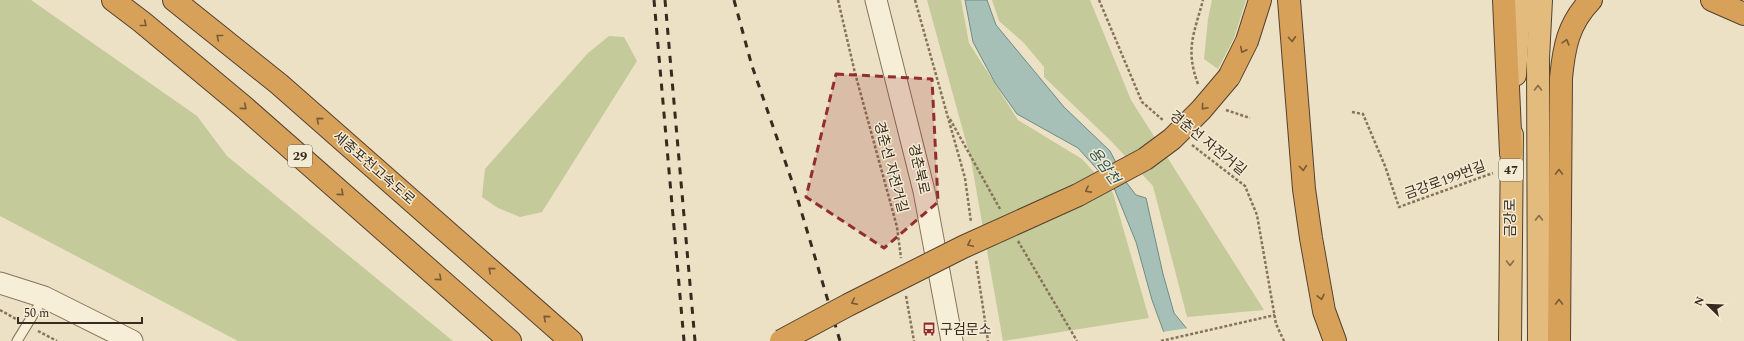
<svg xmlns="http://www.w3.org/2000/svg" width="1744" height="341" viewBox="0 0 1744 341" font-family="Spectral,'Noto Sans KR',serif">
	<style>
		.green { fill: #c4ca99 }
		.water { fill: #a6c0b8; stroke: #6d8d86 }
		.pier { fill: #ece1c5 }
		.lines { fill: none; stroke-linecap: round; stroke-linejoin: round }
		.service-casing { stroke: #86735c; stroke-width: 11 }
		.tertiary-casing { stroke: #86735c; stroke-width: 23 }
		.trunk-casing { stroke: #544130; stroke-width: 24 }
		.motorway-casing { stroke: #544130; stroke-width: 24 }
		.path { stroke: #86735c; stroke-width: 2.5; stroke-dasharray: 3 2; stroke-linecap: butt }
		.service { stroke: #f7eed8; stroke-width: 9 }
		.tertiary { stroke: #f7eed8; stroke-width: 21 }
		.trunk { stroke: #e3bb7c; stroke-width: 22 }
		.motorway { stroke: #d8a159; stroke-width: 22 }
		.rail { stroke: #372b1f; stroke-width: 3; stroke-dasharray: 7 7; stroke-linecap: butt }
		.motorway-bridge-casing { stroke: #544130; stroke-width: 24; stroke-linecap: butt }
		.motorway-bridge { stroke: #d8a159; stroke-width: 22 }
		.oneway { stroke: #775a36 }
		.oneway2 { stroke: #846c49 }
		.marked { fill: #932e2e; fill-opacity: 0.2; stroke: #932e2e; stroke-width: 3; stroke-dasharray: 8 5; stroke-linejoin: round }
		.labels { text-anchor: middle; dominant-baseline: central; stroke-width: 3; stroke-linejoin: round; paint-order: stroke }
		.shield { fill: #f4ebd4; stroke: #706555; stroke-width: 1 }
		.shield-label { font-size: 13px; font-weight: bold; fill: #372b1f }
		.street-label { font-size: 14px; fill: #372b1f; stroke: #f4ebd4 }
		.poi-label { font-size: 14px; fill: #372b1f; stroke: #f4ebd4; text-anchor: start }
		.water-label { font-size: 15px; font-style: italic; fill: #2f5654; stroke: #f4ebd4 }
	</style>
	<rect width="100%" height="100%" fill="#ece1c5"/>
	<g class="green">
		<path d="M0,0H31L197,116L227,156L453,341H238L0,216Z"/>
		<path d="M927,0H961L969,43L1018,120L1082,159L1113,193L1149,318L1003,341L971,160Z"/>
		<path d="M992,0H1090L1131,100L1264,310L1187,317L1153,186L1111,141L1044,77V67L1024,43L999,21Z"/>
		<path d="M1212,0H1246L1234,38L1218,69L1204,59L1208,19Z"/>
		<path d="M609,36L624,37L637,61L542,212L520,217L498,208L482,197L485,169L588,53Z"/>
	</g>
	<path class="water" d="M965,0H987L996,25L1064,107L1110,151L1126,182L1136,195L1146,198L1163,274L1174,313L1197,341H1167L1152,300L1136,242L1114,188L1078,148L1017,114L995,83L973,42Z"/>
	<path class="pier" d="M1189,328L1199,341H1165L1162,332Z"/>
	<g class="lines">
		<g class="service-casing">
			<path id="service" d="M17,341L44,297"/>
		</g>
		<g class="tertiary-casing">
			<g id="tertiary">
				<path d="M876,0L924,191L952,341"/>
				<path d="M0,283L44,297L132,341"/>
			</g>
		</g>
		<g class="trunk-casing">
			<g id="trunk">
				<path d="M1515,75L1520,0"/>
				<path d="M1510,341L1512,135"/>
				<path d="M1539,341L1538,59L1541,0"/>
			</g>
		</g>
		<g class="motorway-casing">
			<g id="motorway">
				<path d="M113,0L142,22L244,107L510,341"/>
				<path d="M174,0L279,84L571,341"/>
				<path d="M1289,0L1304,189L1311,238L1324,311L1335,341"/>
				<path d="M1504,0L1511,153"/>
				<path d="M1712,0L1744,14"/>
				<path d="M1229,77L1247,41L1260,0"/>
				<path d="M1559,341L1561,78C1564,47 1568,24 1591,0"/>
			</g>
		</g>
		<g class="path">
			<path d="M838,0L855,73L897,227L901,258"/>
			<path d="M915,0L965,178L971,222"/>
			<path d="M1099,0L1142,102L1164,121"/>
			<path d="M1198,84C1185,49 1194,34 1203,0"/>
			<path d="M1226,110L1250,118"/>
			<path d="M1352,112L1363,114L1385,166L1399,207L1493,173"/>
			<path d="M950,119L1000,209"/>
			<path d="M1192,145L1245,186L1257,215L1276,324L1284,341"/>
			<path d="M1018,241L1077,341"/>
			<path d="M976,261L988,341"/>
			<path d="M906,296L914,341"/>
			<path d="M0,310L16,319"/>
			<path d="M38,331L57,341"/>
			<path d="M1161,341L1275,315"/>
		</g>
		<use href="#service" class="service"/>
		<use href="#tertiary" class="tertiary"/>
		<use href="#trunk" class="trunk"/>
		<use href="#motorway" class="motorway"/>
		<g class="rail">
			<path d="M654,0L684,341"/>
			<path d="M665,0L695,341"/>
			<path d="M734,0L752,66L794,187L840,341"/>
		</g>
		<g class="motorway-bridge-casing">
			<path id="motorway-bridge" d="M781,341L848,305L963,247L1078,195L1145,159L1172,139L1201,110L1229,77"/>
		</g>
		<use href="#motorway-bridge" class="motorway-bridge"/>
	</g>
	<defs><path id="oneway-chevron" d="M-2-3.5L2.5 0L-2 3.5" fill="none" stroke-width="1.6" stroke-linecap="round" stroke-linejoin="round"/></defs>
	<g class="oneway">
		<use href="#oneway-chevron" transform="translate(144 24) rotate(39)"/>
		<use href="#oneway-chevron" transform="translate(219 37) rotate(-141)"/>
		<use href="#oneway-chevron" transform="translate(1292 39) rotate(86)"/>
		<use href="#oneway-chevron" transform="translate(1566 42) rotate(-74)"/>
		<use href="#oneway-chevron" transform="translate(1243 50) rotate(117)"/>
		<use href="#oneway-chevron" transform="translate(244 107) rotate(40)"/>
		<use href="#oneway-chevron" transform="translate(1204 107) rotate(131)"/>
		<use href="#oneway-chevron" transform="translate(319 120) rotate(-139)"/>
		<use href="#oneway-chevron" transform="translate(1303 168) rotate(85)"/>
		<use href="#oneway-chevron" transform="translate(1559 172) rotate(-90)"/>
		<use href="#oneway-chevron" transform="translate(1088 190) rotate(152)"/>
		<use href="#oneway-chevron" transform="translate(341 193) rotate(41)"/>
		<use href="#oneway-chevron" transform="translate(970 244) rotate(155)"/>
		<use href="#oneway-chevron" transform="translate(491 270) rotate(-139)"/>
		<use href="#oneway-chevron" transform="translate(439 278) rotate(41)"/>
		<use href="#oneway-chevron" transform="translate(1321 297) rotate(78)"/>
		<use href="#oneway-chevron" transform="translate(854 302) rotate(154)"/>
		<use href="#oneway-chevron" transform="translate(1559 302) rotate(-90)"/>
		<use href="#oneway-chevron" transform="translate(546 318) rotate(-139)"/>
	</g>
	<g class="oneway2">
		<use href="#oneway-chevron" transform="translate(1538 88) rotate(-90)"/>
		<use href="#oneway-chevron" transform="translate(1539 218) rotate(-90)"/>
		<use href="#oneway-chevron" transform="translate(1510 263) rotate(90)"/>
	</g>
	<path class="marked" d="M836,74L932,79L938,202L884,248L806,197Z"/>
	<defs>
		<g id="bus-bare" transform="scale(1.08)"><path d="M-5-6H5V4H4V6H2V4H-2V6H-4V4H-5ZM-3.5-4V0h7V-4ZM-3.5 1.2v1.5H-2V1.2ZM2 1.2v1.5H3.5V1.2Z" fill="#932e2e" stroke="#f4ebd4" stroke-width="2.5" paint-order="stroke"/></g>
	</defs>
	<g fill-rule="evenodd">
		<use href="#bus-bare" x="929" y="329"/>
	</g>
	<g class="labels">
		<g class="shield">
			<rect x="288" y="145" width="24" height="22" rx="3"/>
			<rect x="1499" y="159" width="24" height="22" rx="3"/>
		</g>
		<g class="shield-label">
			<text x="300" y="156">29</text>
			<text x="1511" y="170">47</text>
		</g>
		<g class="street-label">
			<text transform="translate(1208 143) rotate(39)">경춘선 자전거길</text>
			<text transform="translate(891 167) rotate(75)">경춘선 자전거길</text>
			<text transform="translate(374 168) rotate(41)">세종포천고속도로</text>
			<text transform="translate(919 169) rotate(77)">경춘북로</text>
			<text transform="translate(1445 180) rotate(-20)">금강로199번길</text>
			<text transform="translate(1510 218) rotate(-90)">금강로</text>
		</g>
		<g class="poi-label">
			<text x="940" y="329">구검문소</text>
		</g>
		<g class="water-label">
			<text transform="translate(1104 166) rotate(54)">용암천</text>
		</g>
	</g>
	<g transform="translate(1708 305) rotate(293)" stroke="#f4ebd4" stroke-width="3" paint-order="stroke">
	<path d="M0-3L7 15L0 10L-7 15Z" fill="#372b1f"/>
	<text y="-6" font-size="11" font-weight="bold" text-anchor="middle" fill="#372b1f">N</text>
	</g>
	<path d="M18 317v6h124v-6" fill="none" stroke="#372b1f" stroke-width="2"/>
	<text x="24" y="317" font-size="12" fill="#372b1f" stroke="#f4ebd4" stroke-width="3" paint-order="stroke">50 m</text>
</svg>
